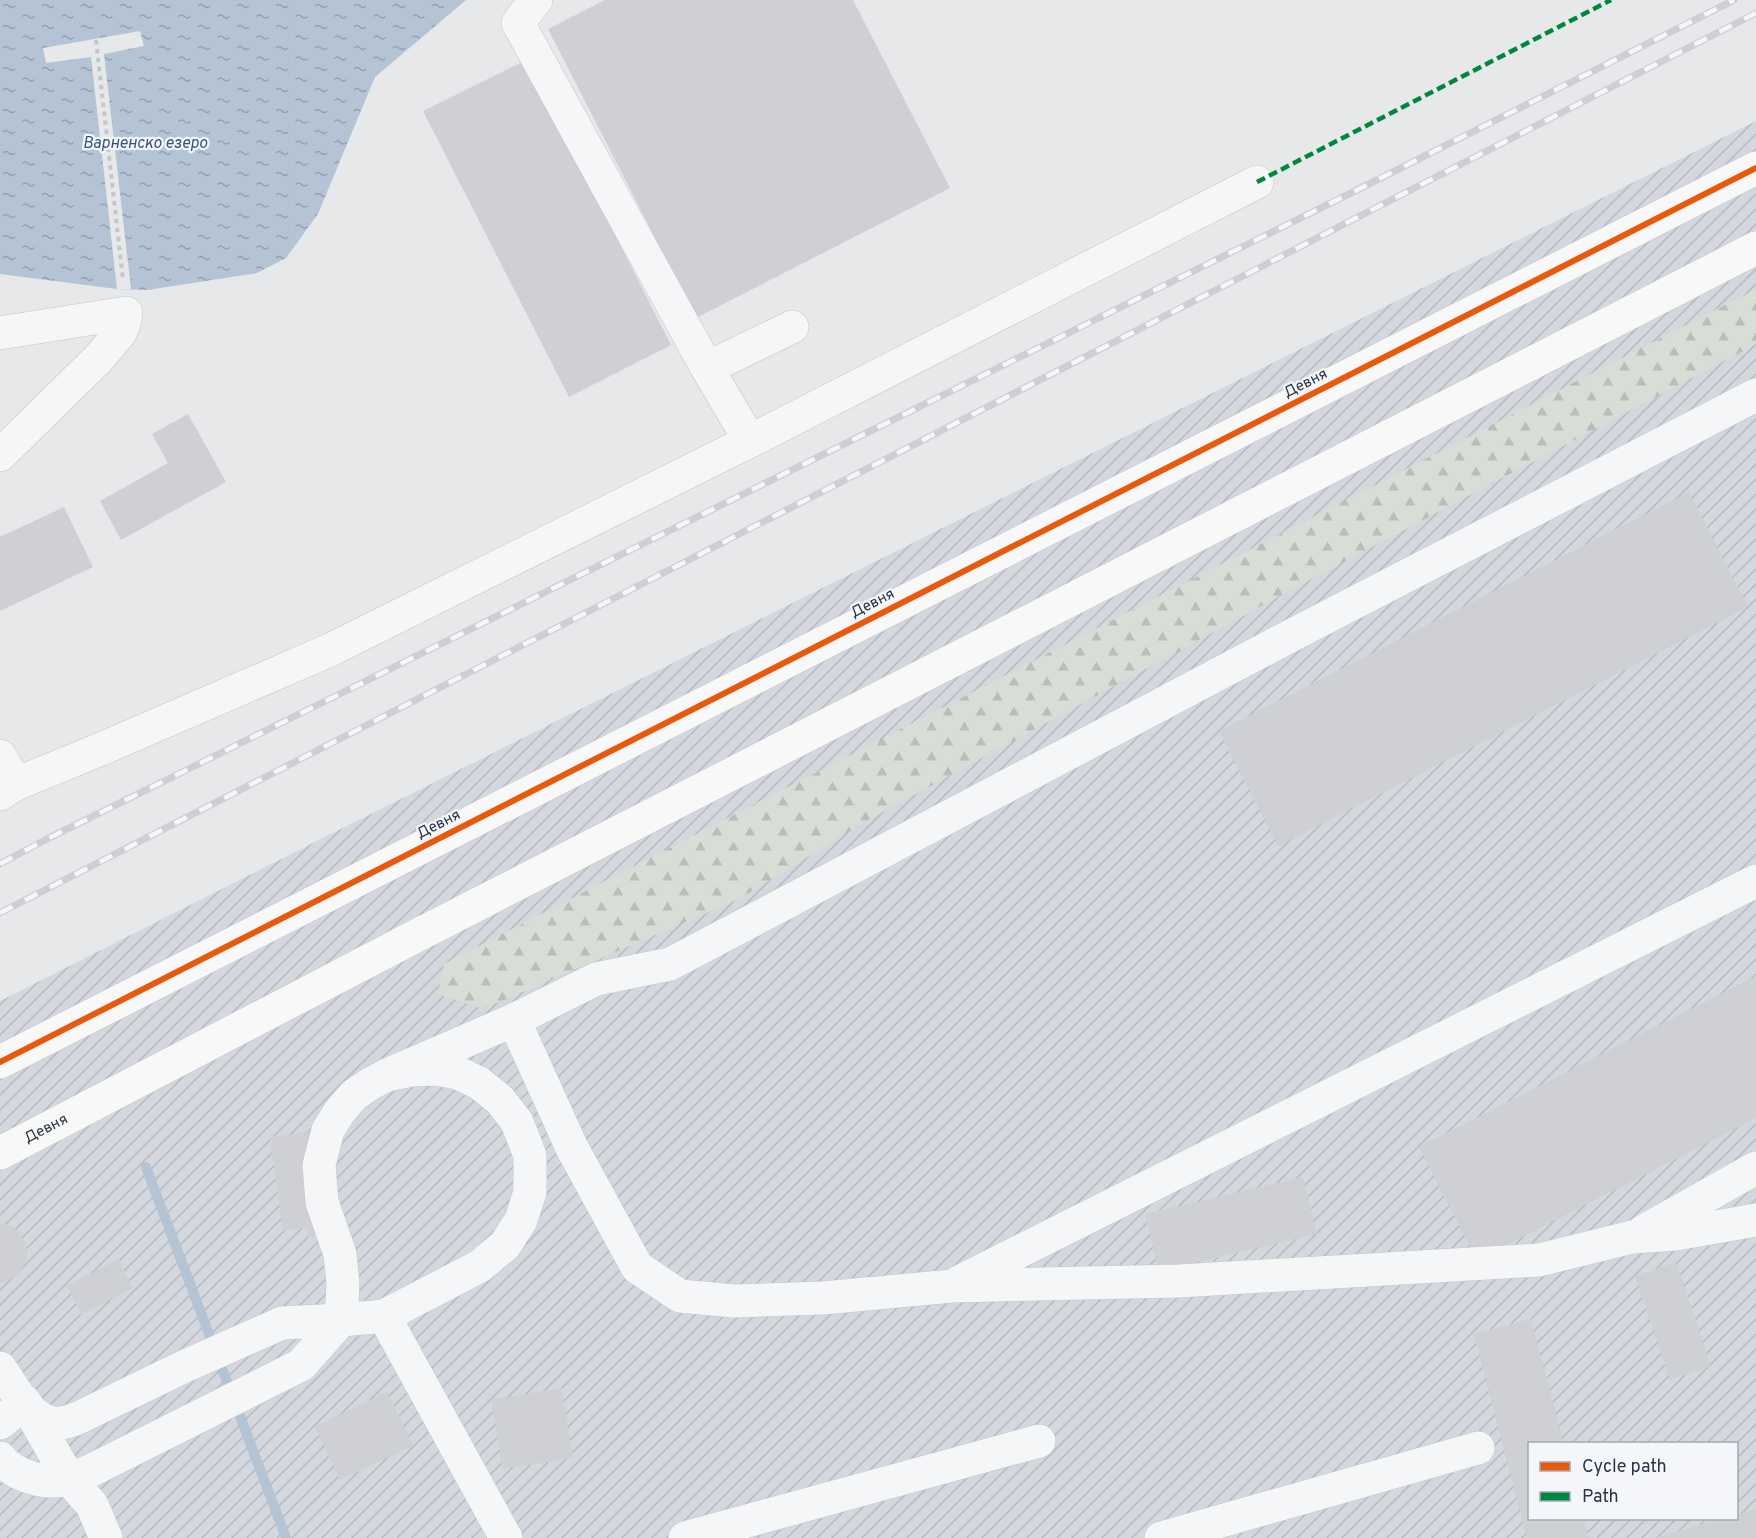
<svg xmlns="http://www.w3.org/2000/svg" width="1756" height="1538" viewBox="0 0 1756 1538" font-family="Overpass,sans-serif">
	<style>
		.industrial { fill: url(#industrial-furrows); fill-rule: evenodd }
		.forest { fill: url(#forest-firs) }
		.water { fill: url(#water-ripples) }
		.pier { fill: #e6e8ea }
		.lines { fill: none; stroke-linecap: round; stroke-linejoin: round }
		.stream { stroke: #b4c4d5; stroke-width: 10 }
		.building { fill: #ced0d3 }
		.minor-casing { stroke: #c4c6c8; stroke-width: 34 }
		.major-casing { stroke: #c2c5c8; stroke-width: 34 }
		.path { stroke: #c5c6ca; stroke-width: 4; stroke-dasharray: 4.5 4.5; stroke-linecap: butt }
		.minor { stroke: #f5f6f7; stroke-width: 33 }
		.major { stroke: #f8f8f8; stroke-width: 33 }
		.rail-casing { stroke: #cecfd2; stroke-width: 7 }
		.rail { stroke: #f4f6f9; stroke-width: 4.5; stroke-dasharray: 14; stroke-linecap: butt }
		.quiet { stroke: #00873e; stroke-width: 4.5; stroke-dasharray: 9 4.5; stroke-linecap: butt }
		.cycleway-casing { stroke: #f4f6f9; stroke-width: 10 }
		.cycleway { stroke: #e8590c; stroke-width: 6 }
		.labels { text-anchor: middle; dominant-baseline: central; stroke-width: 4.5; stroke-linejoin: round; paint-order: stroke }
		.street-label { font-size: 15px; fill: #2b3445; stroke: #f4f6f9 }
		.water-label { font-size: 16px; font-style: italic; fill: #34527a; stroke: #f4f6f9 }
	</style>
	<defs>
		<pattern id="industrial-furrows" width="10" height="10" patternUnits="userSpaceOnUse" patternTransform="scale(1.5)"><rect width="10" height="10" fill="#d4d7dd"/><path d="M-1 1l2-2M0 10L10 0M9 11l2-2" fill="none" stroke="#b6b9bf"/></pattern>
		<pattern id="forest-firs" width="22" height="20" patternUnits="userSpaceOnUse" patternTransform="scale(1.5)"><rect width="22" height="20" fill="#d6ded6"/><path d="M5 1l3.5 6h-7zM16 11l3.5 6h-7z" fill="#b8bfb9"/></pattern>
		<pattern id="water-ripples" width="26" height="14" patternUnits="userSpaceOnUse" patternTransform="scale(1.5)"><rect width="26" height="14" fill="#b4c4d5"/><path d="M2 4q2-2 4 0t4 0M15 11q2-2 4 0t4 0" fill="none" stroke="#93a0af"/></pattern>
	</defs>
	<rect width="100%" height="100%" fill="#e6e8ea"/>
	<path class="industrial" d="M1756,121V1538H0V1001L329,835ZM1530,1444H1736V1518H1530Z"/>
	<path class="forest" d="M1756,289V344L1287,592L870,819L739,899L483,1009L438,994L444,964Z"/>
	<path class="water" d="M0,0H466L375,77L318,214L286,258L257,273L147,290L117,289L0,274Z"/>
	<path class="pier" d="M140,31L144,46L104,54L131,289H117L91,57L46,63L43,48Z"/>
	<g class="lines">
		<path class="stream" d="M146,1167L286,1538"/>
	</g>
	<g class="building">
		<path d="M605,0H853L950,188L696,318L548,29Z"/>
		<path d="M526,60L671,345L569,397L423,111Z"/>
		<path d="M188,414L226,482L121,540L100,501L168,463L152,434Z"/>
		<path d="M1689,492L1748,607L1278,846L1219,731Z"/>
		<path d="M64,507L93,567L0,611V537Z"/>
		<path d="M1756,976V1118L1477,1260L1419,1147Z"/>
		<path d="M319,1130L334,1234L308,1237L307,1228L283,1231L270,1137Z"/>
		<path d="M1303,1177L1317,1234L1159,1271L1145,1214Z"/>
		<path d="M0,1223L11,1226L20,1233L25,1243L27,1253L25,1263L20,1272L11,1279L0,1283Z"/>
		<path d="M118,1259L133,1288L81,1315L67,1286Z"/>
		<path d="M1676,1262L1711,1366L1670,1380L1635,1276Z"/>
		<path d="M1531,1319L1564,1444H1530V1518H1583L1589,1538H1527L1474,1334Z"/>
		<path d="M562,1388L573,1458L503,1469L491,1400Z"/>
		<path d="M387,1392L413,1446L340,1480L315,1426Z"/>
		<path d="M1756,1509V1538H1655L1723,1518H1736V1515Z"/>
	</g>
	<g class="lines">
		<g class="minor-casing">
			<g id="minor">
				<path d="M536,0L518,23L707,368L750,441"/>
				<path d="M0,333L126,313L124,324L120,333L99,358L0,455"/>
				<path d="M707,368L792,327"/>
				<path d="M0,756L16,784"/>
				<path d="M0,794L16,784L101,749L330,650L750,441L1257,182"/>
				<path d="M514,1020L572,1148L637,1267L680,1296L734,1301L823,1298L952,1286L1179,1281L1539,1260L1632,1237L1676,1234L1756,1220"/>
				<path d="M435,1069L458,1073L479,1083L500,1100L517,1122L530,1156V1192L521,1220L505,1245L480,1266L384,1316L341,1320L343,1284L340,1254L322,1202L319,1165L328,1130L340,1111L354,1095L370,1084L387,1075L411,1070Z"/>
				<path d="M387,1075L514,1020L596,979L670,964L1296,633L1756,395"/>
				<path d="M1644,1231L1756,1168"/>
				<path d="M959,1282L1756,881"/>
				<path d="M384,1316L506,1538"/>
				<path d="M0,1368C14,1387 29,1421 55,1423C63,1424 71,1421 78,1418L183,1367L282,1323L341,1320L301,1365L92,1470C84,1473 77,1477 69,1479C47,1485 15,1477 0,1458"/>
				<path d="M0,1423L25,1402L69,1479L92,1505L106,1538"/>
				<path d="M685,1538L1039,1441"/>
				<path d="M1161,1538L1478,1448"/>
			</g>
		</g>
		<g class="major-casing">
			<g id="major">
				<path d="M0,1062L1756,168"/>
				<path id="s1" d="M0,1153L416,936L1756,248"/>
			</g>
		</g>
		<path class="path" d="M96,40L123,280"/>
		<use href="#minor" class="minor"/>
		<use href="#major" class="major"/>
		<g class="rail-casing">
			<g id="rail">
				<path d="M0,864L45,840L1359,189L1734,0"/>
				<path d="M0,913L1756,13"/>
			</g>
		</g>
		<use href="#rail" class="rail"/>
		<path class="quiet" d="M1257,182L1611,0"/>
		<g class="cycleway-casing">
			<path id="cycleway" d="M0,1062L1756,168"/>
		</g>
		<use href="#cycleway" class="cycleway"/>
	</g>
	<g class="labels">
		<g class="street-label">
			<text transform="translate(1306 384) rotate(-27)">Девня</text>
			<text transform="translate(873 604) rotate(-27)">Девня</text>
			<text transform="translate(439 825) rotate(-27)">Девня</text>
			<text stroke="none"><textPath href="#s1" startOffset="52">Девня</textPath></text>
		</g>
		<g class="water-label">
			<text x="145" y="144">Варненско езеро</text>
		</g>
	</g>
	<rect x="1528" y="1442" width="210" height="78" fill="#f4f6f9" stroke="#a4a8b1" stroke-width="1.5"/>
	<rect x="1540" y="1462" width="30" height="9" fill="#e8590c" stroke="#a4a8b1" stroke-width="1.5"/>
	<text x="1582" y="1472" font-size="18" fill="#2b3445">Cycle path</text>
	<rect x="1540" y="1492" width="30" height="9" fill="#00873e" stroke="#a4a8b1" stroke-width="1.5"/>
	<text x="1582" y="1502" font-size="18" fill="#2b3445">Path</text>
</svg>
